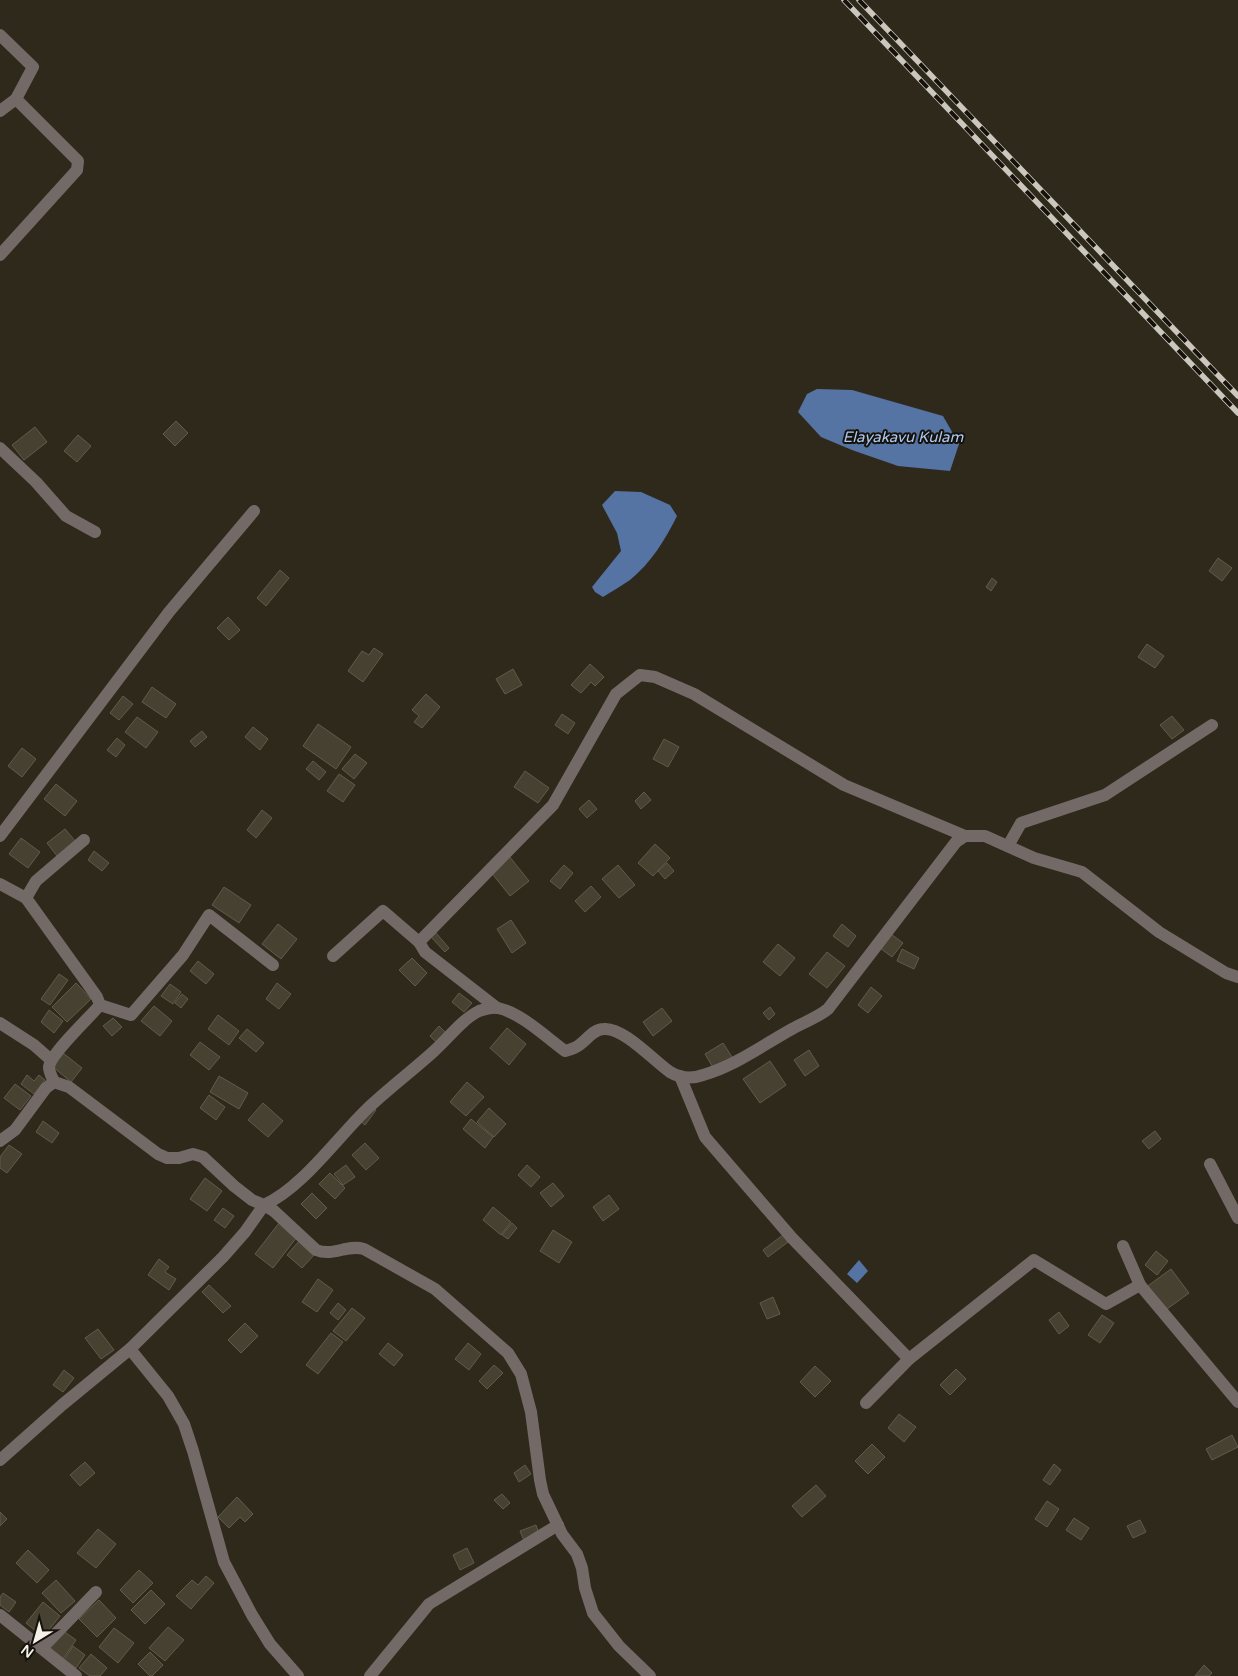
<svg xmlns="http://www.w3.org/2000/svg" width="1238" height="1676" viewBox="0 0 1238 1676" font-family="'Varela Round',sans-serif">
	<style>
		.water { fill: #5573a3 }
		.building { fill: #474132; stroke: #625b4c }
		.lines { fill: none; stroke-linecap: round; stroke-linejoin: round }
		.minor { stroke: #736a68; stroke-width: 12 }
		.rail-casing { stroke: #cbc7bd; stroke-width: 5.5 }
		.rail { stroke: #15120c; stroke-width: 4; stroke-dasharray: 11; stroke-linecap: butt }
		.labels { text-anchor: middle; dominant-baseline: central; stroke-width: 4; stroke-linejoin: round; paint-order: stroke }
		.water-label { font-size: 15px; font-style: italic; fill: #acc8f3; stroke: #15120c }
	</style>
	<rect width="100%" height="100%" fill="#2f291c"/>
	<g class="water">
		<path d="M817,389L852,390L943,416L959,444L950,471L898,466L852,450L821,437L798,412L807,394Z"/>
		<path d="M615,491L641,492L670,505L677,516C665,540 651,563 630,580C621,586 611,592 603,597L595,592L592,587L621,551L617,533L602,505Z"/>
		<path d="M859,1260L868,1271L857,1283L847,1274Z"/>
	</g>
	<g class="building">
		<path d="M176,421L188,433L175,446L163,434Z"/>
		<path d="M35,427L47,442L24,460L12,445Z"/>
		<path d="M78,435L91,446L77,462L64,451Z"/>
		<path d="M1218,558L1232,568L1222,581L1209,571Z"/>
		<path d="M280,570L289,578L266,606L257,598Z"/>
		<path d="M992,578L997,582L991,591L986,587Z"/>
		<path d="M228,617L240,630L229,640L217,628Z"/>
		<path d="M1147,644L1164,656L1155,668L1138,657Z"/>
		<path d="M374,648L383,654L363,682L348,671L362,651L369,655Z"/>
		<path d="M590,664L604,677L595,686L591,682L581,693L571,685Z"/>
		<path d="M513,669L522,685L505,694L496,679Z"/>
		<path d="M152,687L176,704L166,718L142,702Z"/>
		<path d="M426,694L440,707L422,728L414,722L419,716L412,710Z"/>
		<path d="M123,696L133,704L119,720L110,713Z"/>
		<path d="M562,714L575,723L568,734L555,725Z"/>
		<path d="M1172,716L1184,730L1172,739L1160,725Z"/>
		<path d="M137,717L158,732L146,748L125,732Z"/>
		<path d="M318,724L351,747L336,769L303,746Z"/>
		<path d="M253,727L268,739L260,750L245,737Z"/>
		<path d="M202,731L207,737L195,747L190,741Z"/>
		<path d="M117,738L125,745L116,757L107,750Z"/>
		<path d="M664,739L679,747L668,767L653,759Z"/>
		<path d="M22,748L36,759L22,777L8,766Z"/>
		<path d="M355,754L367,763L354,779L342,769Z"/>
		<path d="M313,761L326,772L319,780L306,769Z"/>
		<path d="M525,771L549,788L538,803L514,787Z"/>
		<path d="M339,774L355,785L343,802L327,791Z"/>
		<path d="M56,784L77,801L65,816L44,799Z"/>
		<path d="M644,792L651,800L641,809L635,801Z"/>
		<path d="M589,800L597,809L587,818L579,809Z"/>
		<path d="M262,810L272,818L256,838L247,830Z"/>
		<path d="M65,829L76,842L57,856L47,843Z"/>
		<path d="M21,838L40,852L28,868L9,854Z"/>
		<path d="M655,844L670,858L653,876L638,863Z"/>
		<path d="M94,851L109,863L102,871L88,860Z"/>
		<path d="M509,856L529,881L510,896L490,871Z"/>
		<path d="M667,863L674,871L665,879L658,871Z"/>
		<path d="M564,865L573,873L560,889L550,881Z"/>
		<path d="M618,865L635,885L619,898L602,879Z"/>
		<path d="M591,886L601,897L585,912L575,901Z"/>
		<path d="M224,887L251,905L239,923L212,905Z"/>
		<path d="M511,920L526,943L512,953L497,929Z"/>
		<path d="M278,924L297,939L281,959L262,944Z"/>
		<path d="M842,924L856,936L848,947L833,936Z"/>
		<path d="M436,933L449,948L445,952L431,937Z"/>
		<path d="M891,934L903,943L892,957L880,948Z"/>
		<path d="M778,944L795,958L780,976L763,962Z"/>
		<path d="M902,949L919,958L914,969L897,961Z"/>
		<path d="M827,952L845,966L827,988L809,974Z"/>
		<path d="M412,958L427,973L415,986L399,970Z"/>
		<path d="M198,961L214,974L206,984L190,971Z"/>
		<path d="M59,974L68,980L50,1005L41,999Z"/>
		<path d="M76,983L91,999L67,1022L52,1007Z"/>
		<path d="M277,983L291,994L279,1009L266,999Z"/>
		<path d="M170,984L181,992L173,1004L161,996Z"/>
		<path d="M871,987L882,996L868,1013L858,1005Z"/>
		<path d="M459,993L472,1003L464,1012L452,1002Z"/>
		<path d="M182,994L188,999L181,1008L175,1003Z"/>
		<path d="M154,1006L172,1021L160,1036L141,1021Z"/>
		<path d="M770,1007L775,1014L769,1020L763,1013Z"/>
		<path d="M662,1008L672,1021L653,1036L643,1022Z"/>
		<path d="M49,1010L63,1021L54,1033L41,1022Z"/>
		<path d="M218,1015L239,1031L229,1045L208,1029Z"/>
		<path d="M113,1018L122,1027L112,1036L103,1026Z"/>
		<path d="M439,1026L446,1033L437,1043L430,1036Z"/>
		<path d="M507,1028L526,1044L509,1065L490,1048Z"/>
		<path d="M247,1029L264,1043L256,1052L239,1038Z"/>
		<path d="M200,1042L220,1057L209,1070L190,1055Z"/>
		<path d="M723,1043L732,1057L714,1069L705,1054Z"/>
		<path d="M809,1050L819,1066L805,1076L794,1060Z"/>
		<path d="M63,1053L82,1068L71,1082L52,1066Z"/>
		<path d="M770,1061L786,1085L760,1103L743,1079Z"/>
		<path d="M27,1075L34,1081L39,1075L45,1080L34,1094L21,1084Z"/>
		<path d="M219,1076L248,1093L239,1109L210,1092Z"/>
		<path d="M467,1082L484,1097L466,1116L450,1102Z"/>
		<path d="M15,1084L31,1096L20,1110L4,1098Z"/>
		<path d="M209,1095L225,1107L216,1120L200,1108Z"/>
		<path d="M263,1103L283,1121L268,1137L248,1120Z"/>
		<path d="M371,1106L376,1110L365,1125L360,1121Z"/>
		<path d="M489,1108L506,1124L494,1137L477,1122Z"/>
		<path d="M471,1119L493,1137L485,1148L463,1129Z"/>
		<path d="M43,1121L59,1133L52,1143L36,1132Z"/>
		<path d="M1155,1131L1161,1139L1149,1149L1142,1141Z"/>
		<path d="M365,1143L379,1158L366,1170L352,1155Z"/>
		<path d="M9,1145L22,1154L7,1173L0,1168V1157Z"/>
		<path d="M346,1165L355,1177L343,1185L334,1174Z"/>
		<path d="M527,1165L540,1177L531,1187L518,1175Z"/>
		<path d="M330,1173L345,1188L335,1199L319,1184Z"/>
		<path d="M205,1178L222,1191L207,1211L190,1199Z"/>
		<path d="M553,1183L564,1196L551,1207L540,1193Z"/>
		<path d="M312,1193L327,1208L316,1219L301,1204Z"/>
		<path d="M609,1195L619,1209L603,1221L593,1207Z"/>
		<path d="M493,1207L511,1222L501,1235L483,1220Z"/>
		<path d="M223,1208L234,1216L225,1228L214,1220Z"/>
		<path d="M279,1223L297,1237L273,1268L255,1254Z"/>
		<path d="M512,1223L517,1228L508,1239L502,1235Z"/>
		<path d="M553,1230L572,1242L559,1263L540,1251Z"/>
		<path d="M783,1235L788,1242L768,1257L763,1250Z"/>
		<path d="M299,1241L315,1254L302,1268L287,1255Z"/>
		<path d="M1156,1251L1168,1261L1157,1275L1145,1265Z"/>
		<path d="M159,1259L169,1267L165,1272L176,1279L169,1290L148,1275Z"/>
		<path d="M1171,1269L1189,1293L1163,1312L1145,1288Z"/>
		<path d="M318,1279L333,1290L317,1312L302,1302Z"/>
		<path d="M209,1285L231,1306L223,1313L202,1292Z"/>
		<path d="M773,1297L780,1314L767,1319L760,1303Z"/>
		<path d="M338,1303L346,1310L338,1320L330,1313Z"/>
		<path d="M352,1308L365,1318L346,1341L333,1331Z"/>
		<path d="M1059,1312L1069,1326L1059,1334L1049,1320Z"/>
		<path d="M1102,1315L1114,1323L1100,1343L1088,1335Z"/>
		<path d="M245,1323L258,1336L241,1353L228,1340Z"/>
		<path d="M98,1329L114,1350L101,1359L85,1338Z"/>
		<path d="M331,1333L343,1342L318,1374L306,1365Z"/>
		<path d="M388,1343L403,1355L394,1366L379,1354Z"/>
		<path d="M468,1343L481,1354L469,1370L455,1359Z"/>
		<path d="M494,1365L503,1373L487,1389L479,1381Z"/>
		<path d="M815,1366L831,1381L815,1397L800,1382Z"/>
		<path d="M956,1369L966,1379L950,1395L940,1385Z"/>
		<path d="M64,1370L74,1378L63,1392L53,1385Z"/>
		<path d="M899,1414L916,1427L904,1442L888,1428Z"/>
		<path d="M1232,1435L1238,1447L1212,1460L1206,1449Z"/>
		<path d="M872,1444L885,1457L868,1474L855,1461Z"/>
		<path d="M85,1462L95,1473L80,1486L70,1475Z"/>
		<path d="M1054,1464L1061,1470L1050,1485L1043,1480Z"/>
		<path d="M525,1465L531,1474L519,1482L514,1473Z"/>
		<path d="M816,1485L826,1496L802,1517L792,1506Z"/>
		<path d="M502,1494L510,1503L503,1509L494,1500Z"/>
		<path d="M237,1497L253,1514L245,1522L240,1517L229,1528L218,1517Z"/>
		<path d="M1047,1501L1059,1509L1047,1527L1035,1519Z"/>
		<path d="M0,1512L7,1519L0,1526Z"/>
		<path d="M1074,1518L1089,1528L1081,1540L1066,1530Z"/>
		<path d="M1140,1520L1146,1532L1133,1538L1127,1526Z"/>
		<path d="M536,1525L540,1537L525,1543L520,1531Z"/>
		<path d="M98,1529L116,1544L96,1568L77,1553Z"/>
		<path d="M467,1548L474,1563L460,1570L453,1555Z"/>
		<path d="M28,1550L49,1570L37,1583L16,1563Z"/>
		<path d="M139,1570L153,1583L133,1603L120,1590Z"/>
		<path d="M206,1576L214,1583L191,1609L176,1596L192,1580L198,1585Z"/>
		<path d="M56,1580L75,1601L61,1613L42,1593Z"/>
		<path d="M151,1590L165,1604L145,1624L131,1610Z"/>
		<path d="M3,1593L16,1602L9,1612L0,1605V1597Z"/>
		<path d="M99,1600L116,1618L97,1637L79,1619Z"/>
		<path d="M43,1602L60,1616L43,1637L26,1623Z"/>
		<path d="M168,1627L184,1640L165,1661L149,1648Z"/>
		<path d="M114,1628L134,1643L118,1663L99,1647Z"/>
		<path d="M62,1630L76,1640L62,1660L47,1649Z"/>
		<path d="M73,1646L85,1655L76,1668L64,1660Z"/>
		<path d="M150,1652L163,1665L152,1676H150L138,1664Z"/>
		<path d="M91,1654L107,1668L100,1676H90L79,1668Z"/>
		<path d="M1204,1665L1212,1673L1209,1676H1195Z"/>
	</g>
	<g class="lines">
		<g class="minor">
			<path d="M0,35L33,67L16,99L0,111"/>
			<path d="M0,255L77,170L78,161L16,99"/>
			<path d="M0,448L36,482L66,516L95,532"/>
			<path d="M0,836L169,612L254,511"/>
			<path d="M1008,846L1021,823L1105,795L1212,725"/>
			<path d="M0,884L26,898L97,997L100,1005C90,1017 50,1054 49,1067C49,1072 52,1077 54,1082"/>
			<path d="M26,898L36,881L84,840"/>
			<path d="M333,956L383,911L419,942"/>
			<path d="M100,1005L131,1015L183,955L209,915L273,965"/>
			<path d="M497,1008L425,952L419,942L553,805L616,694L640,675L655,677L694,694L844,785L965,836"/>
			<path d="M0,1023L34,1045L51,1060"/>
			<path d="M680,1076L705,1137L792,1238L909,1359L866,1403"/>
			<path d="M0,1141L15,1130L46,1088L54,1082L69,1087L158,1154L167,1158H179L193,1154L203,1157L234,1186L252,1200L264,1205C302,1188 337,1138 367,1109C388,1089 412,1071 433,1052C448,1039 461,1020 479,1011C485,1009 492,1007 498,1008C521,1013 546,1037 565,1051C568,1050 573,1049 576,1047C586,1042 592,1029 604,1029C623,1027 654,1061 670,1072C680,1078 692,1079 703,1075C735,1066 763,1045 792,1029C804,1022 817,1018 828,1009L956,842L965,836H985L1034,858L1082,872L1159,932L1226,973L1238,977"/>
			<path d="M1210,1164L1238,1218"/>
			<path d="M1123,1246L1140,1285L1238,1402"/>
			<path d="M130,1349L168,1396L184,1424L193,1451L224,1562L252,1615L270,1644L298,1676"/>
			<path d="M909,1359L1034,1260L1106,1304L1140,1285"/>
			<path d="M0,1460L62,1405L130,1349L223,1257L245,1232L264,1205L274,1211L316,1250C334,1257 346,1244 364,1249L435,1289L508,1353L521,1374L531,1412L540,1480L543,1494L562,1534L577,1554L582,1568L585,1588L593,1613L619,1646L650,1676"/>
			<path d="M0,1615L76,1676"/>
			<path d="M42,1648L96,1592"/>
			<path d="M370,1676L429,1604L558,1525"/>
		</g>
		<g class="rail-casing">
			<g id="rail">
				<path d="M844,0L1238,413"/>
				<path d="M859,0L1238,396"/>
			</g>
		</g>
		<use href="#rail" class="rail"/>
	</g>
	<g class="labels">
		<g class="water-label">
			<text x="903" y="437">Elayakavu Kulam</text>
		</g>
	</g>
	<g transform="translate(35 1641) rotate(217)" stroke="#15120c" stroke-width="4" paint-order="stroke">
	<path d="M0-4L9 19L0 12L-9 19Z" fill="#f5f1e8"/>
	<text y="-8" font-size="14" font-weight="bold" text-anchor="middle" fill="#f5f1e8">N</text>
	</g>
</svg>
